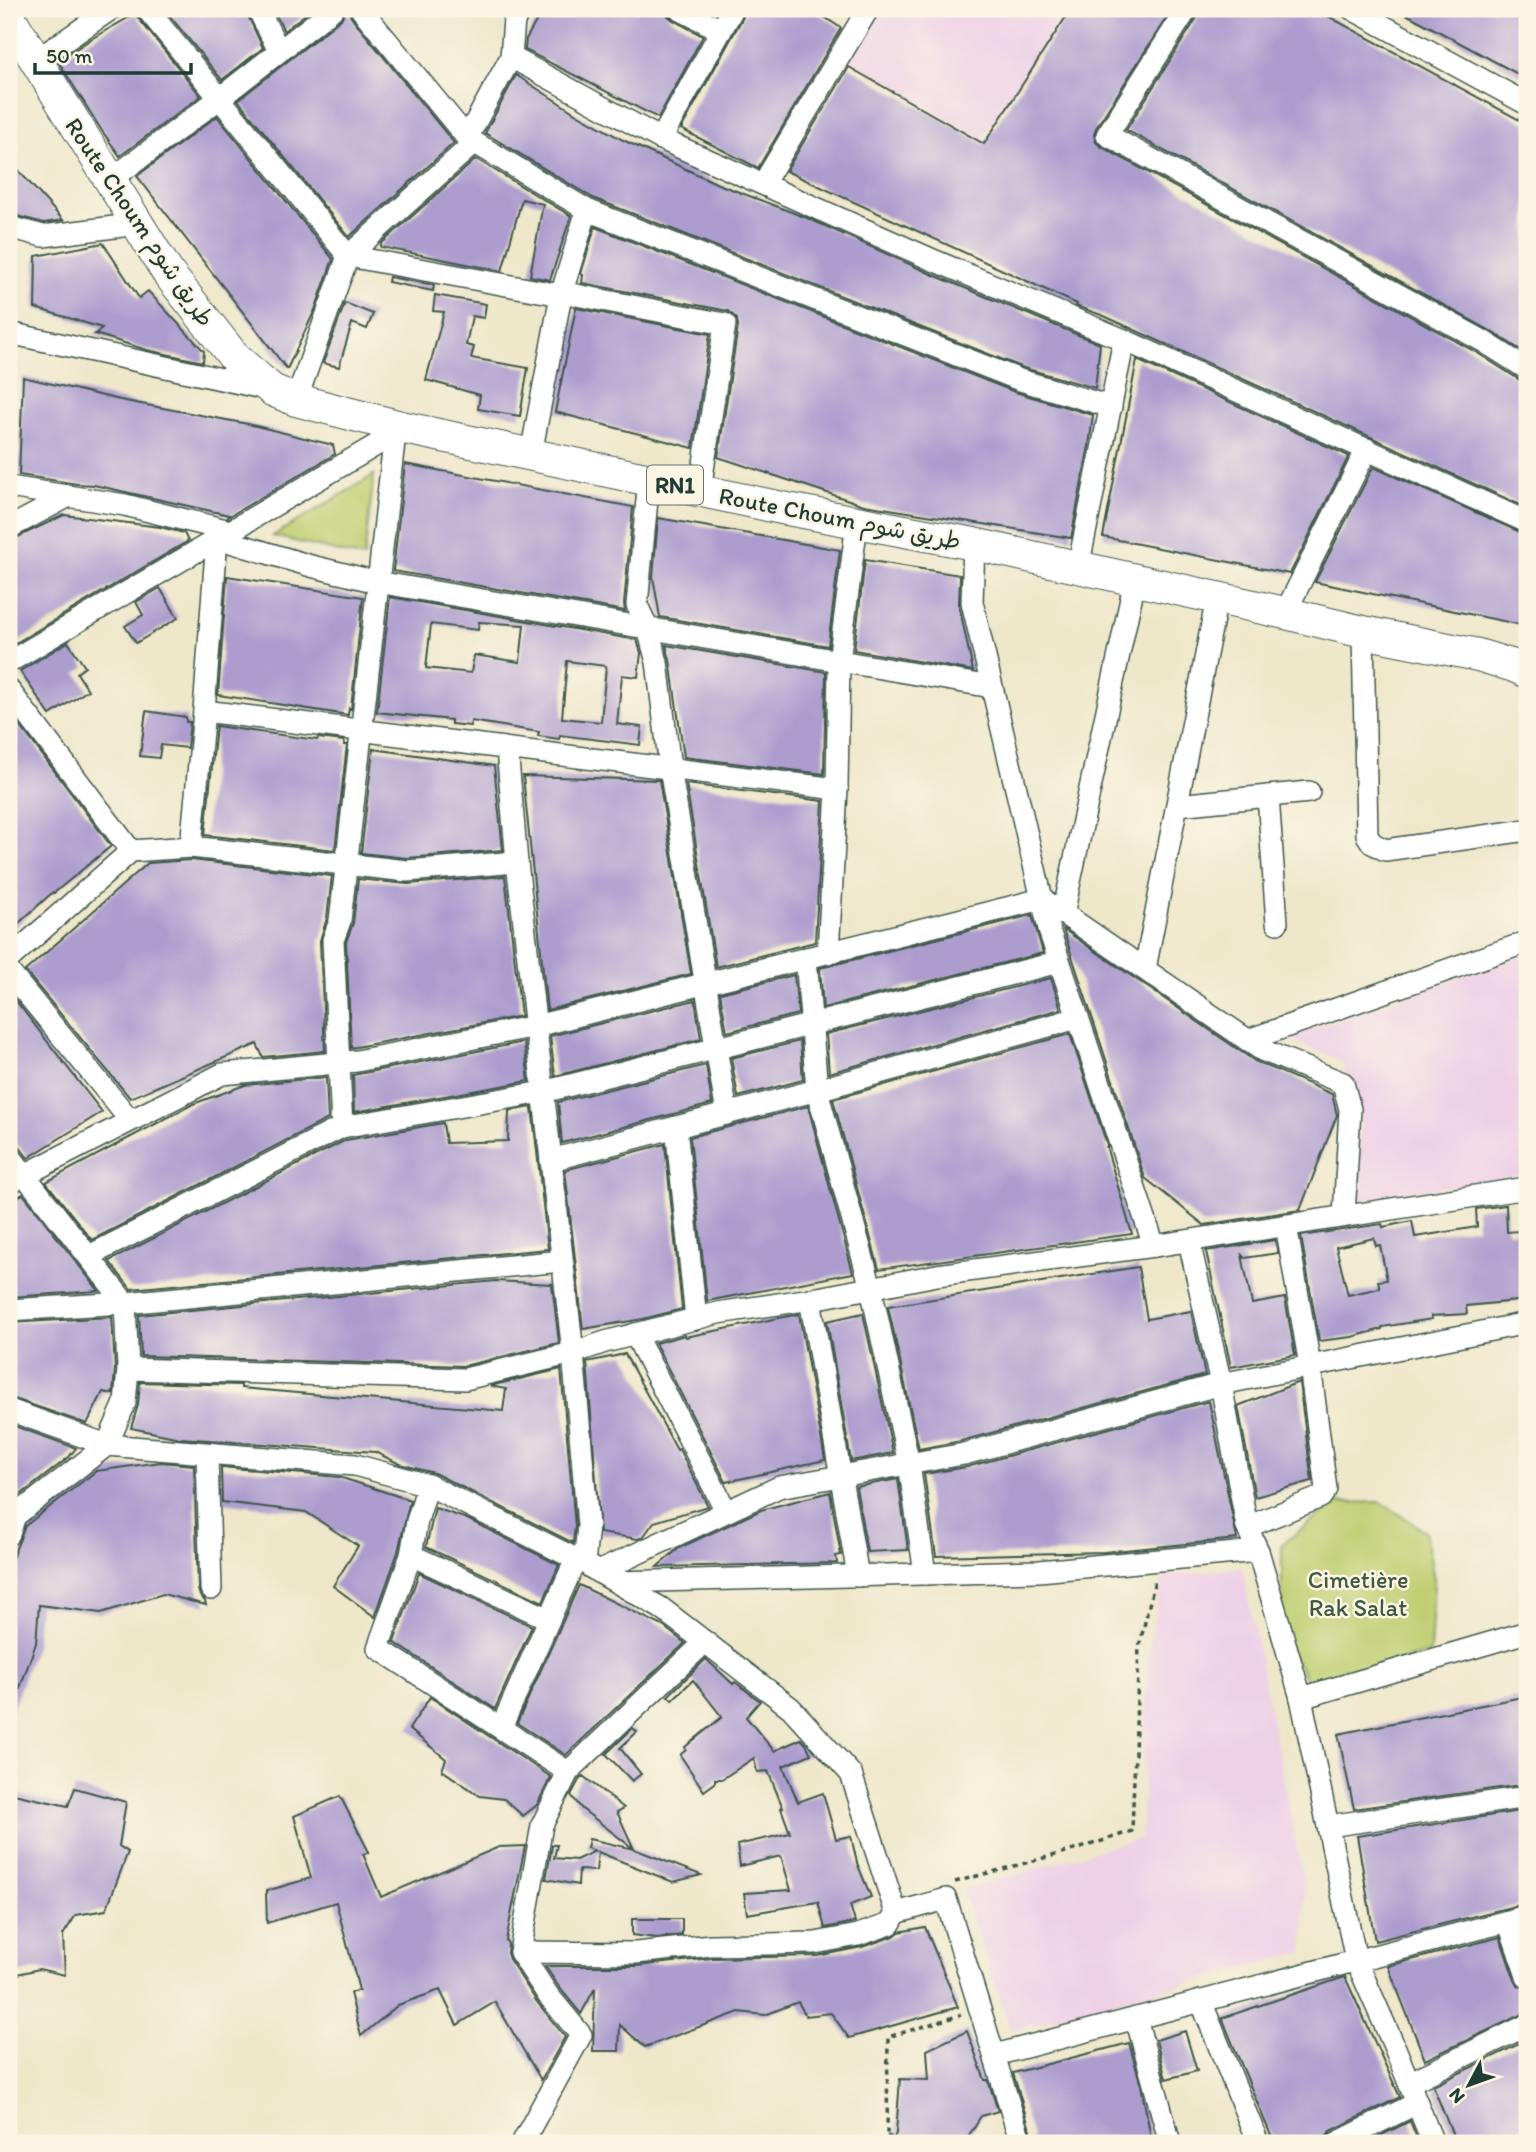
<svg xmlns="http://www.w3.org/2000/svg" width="1536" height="2152" viewBox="0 0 1536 2152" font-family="Itim,'Playpen Sans Arabic',sans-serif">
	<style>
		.built { fill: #eed0e7 }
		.green { fill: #bece70; stroke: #6e8652; stroke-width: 2 }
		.building { fill: #ad9dcf; fill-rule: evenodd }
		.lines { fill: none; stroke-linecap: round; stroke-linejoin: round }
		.minor-casing { stroke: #3e564a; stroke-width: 24 }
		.highway-casing { stroke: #3e564a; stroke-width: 34 }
		.path { stroke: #3e564a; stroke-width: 3.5; stroke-dasharray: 5 5; stroke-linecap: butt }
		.minor { stroke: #fff; stroke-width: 21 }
		.highway { stroke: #fff; stroke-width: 32 }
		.labels { text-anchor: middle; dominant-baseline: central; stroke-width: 5; stroke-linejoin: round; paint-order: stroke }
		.shield { fill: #fcf5e5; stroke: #617469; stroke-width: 2 }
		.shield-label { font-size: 23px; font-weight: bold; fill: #1f3d34 }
		.street-label { font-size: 24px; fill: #1f3d34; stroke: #fcf5e5 }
		.park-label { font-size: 24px; fill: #3f5a40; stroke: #fcf5e5 }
	</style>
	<rect width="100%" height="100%" fill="#fcf5e5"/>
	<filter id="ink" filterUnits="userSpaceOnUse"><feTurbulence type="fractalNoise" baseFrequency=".0143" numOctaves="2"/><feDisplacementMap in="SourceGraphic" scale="14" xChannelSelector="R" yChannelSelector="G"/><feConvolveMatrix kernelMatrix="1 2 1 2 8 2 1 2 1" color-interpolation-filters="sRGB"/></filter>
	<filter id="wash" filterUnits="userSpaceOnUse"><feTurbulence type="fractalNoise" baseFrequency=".00686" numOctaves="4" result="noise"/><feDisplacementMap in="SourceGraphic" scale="28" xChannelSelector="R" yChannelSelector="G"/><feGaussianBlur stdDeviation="1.57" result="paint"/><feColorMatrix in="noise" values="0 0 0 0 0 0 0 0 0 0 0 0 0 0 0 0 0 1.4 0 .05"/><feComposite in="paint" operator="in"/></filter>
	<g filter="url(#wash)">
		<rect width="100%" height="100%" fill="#eee7ca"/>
		<g class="built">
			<path d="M871,9H1065L981,140L841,53Z"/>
			<path d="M1527,953V1174L1356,1202L1361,1123L1342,1061L1287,1038Z"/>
			<path d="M1242,1567L1305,1890L1304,1952L1011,2030L962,1890L1141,1838L1148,1655L1162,1577Z"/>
		</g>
		<g class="green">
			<path d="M374,475L364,558L273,536Z"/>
			<path d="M1381,1502L1425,1531L1434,1579L1430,1653L1308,1683L1282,1634V1544L1336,1503Z"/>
		</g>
		<g id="blocks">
			<g class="building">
				<path d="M164,9H245L263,48L222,80Z"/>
				<path d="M273,9H312L284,31Z"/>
				<path d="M346,9H348L351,17L454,143L349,237L238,100L341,19Z"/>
				<path d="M543,9H666L668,16L673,20L703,36L658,118L525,50L526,39Z"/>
				<path d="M746,9H812L841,28L758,168L681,129L744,15Z"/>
				<path d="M1071,9H1172L1096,128L1094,135L1096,142L1100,146L1476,352L1520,380L1527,382V508L1104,316L1076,306L1077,304L786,171L849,67L984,144Z"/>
				<path d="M1200,9H1315L1527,124V354L1489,330L1126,130L1198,16Z"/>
				<path d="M1397,9H1527V79Z"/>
				<path d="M135,14L201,96L120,156L102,131L58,61L91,39Z"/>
				<path d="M516,75L575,113L623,140L718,184L807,218L936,276L1100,344L1095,388L1024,368L593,198L485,133Z"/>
				<path d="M217,116L333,259L315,310L287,369L137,176Z"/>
				<path d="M476,159L571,216L550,280L530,276L543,204L522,199L502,271L381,247V244Z"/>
				<path d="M9,160L63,220L44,223L9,214Z"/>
				<path d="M595,227L1015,392L1093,415L1089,446L1071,538L864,505L718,457L738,326L737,319L728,311L582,283L583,275L581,274Z"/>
				<path d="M103,243L139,298L148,291L204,351L203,362L147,350L95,334L102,328L35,308L36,256Z"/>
				<path d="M389,277L434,285L433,291L388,282Z"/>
				<path d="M435,295L486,304L484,318L472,316L466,345L474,347L471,358L528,368L520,416L478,409L480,395L426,380L444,312L433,311Z"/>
				<path d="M345,303L373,314L367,329L352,323L339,367L323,363Z"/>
				<path d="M576,308L710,334L693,448L555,412Z"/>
				<path d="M1137,360L1349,456L1290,574L1103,537Z"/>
				<path d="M23,377L120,400L248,424L333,445L335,454L228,517L229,515L94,485L77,484L19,475Z"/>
				<path d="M405,464L633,507L624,604L625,611L393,571Z"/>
				<path d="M1373,467L1527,535V626L1315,582Z"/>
				<path d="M64,515L160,527L184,533L188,541L9,647V541Z"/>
				<path d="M658,518L840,550L828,646L660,617L653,577Z"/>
				<path d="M865,560L960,575L959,605L973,671L854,650Z"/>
				<path d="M227,576L363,597L351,709L349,708L348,715L218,695Z"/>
				<path d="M160,588L178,618L136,643L125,626L143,615L136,602Z"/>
				<path d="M390,597L637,640L641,653L638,677L622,675L617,724L642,727L640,745L560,735L559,739L538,736L539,732L471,721L470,726L451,724V720L377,712ZM479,622L524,625L520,662L474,655L471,673L426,668L431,624L478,630ZM567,661L606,666L601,722L562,718Z"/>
				<path d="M68,642L85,667L77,673L88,690L50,715L20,671Z"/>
				<path d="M666,645L826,672L824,774L684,757L670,660Z"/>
				<path d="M9,711L111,846L54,893L53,892L9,932Z"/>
				<path d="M146,711L186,717V722H190L187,748L161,745L159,758L140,756Z"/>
				<path d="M216,726L317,740L318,738L344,741V745H347L335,850L205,835Z"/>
				<path d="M373,749L494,766L503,850L407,858L361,853Z"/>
				<path d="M523,776L659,780L691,974L547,1010Z"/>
				<path d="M686,784L823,801L815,942L716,967Z"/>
				<path d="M191,860L332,876L327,918L320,941L325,1051L263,1057L257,1044L130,1098L25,971L148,863Z"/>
				<path d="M505,876L521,1016L351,1048L346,942L353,923L358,879L408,884Z"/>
				<path d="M1032,915L1043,953L823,1008L820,968Z"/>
				<path d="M1063,929L1255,1061L1332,1094L1337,1115L1300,1210L1204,1225L1145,1178Z"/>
				<path d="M794,975L798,1014L727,1032L720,993Z"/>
				<path d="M1051,978L1061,1009L829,1073L826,1034Z"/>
				<path d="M9,992L102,1112L28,1158L19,1146L9,1142Z"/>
				<path d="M695,1000L701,1039L555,1076L550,1036Z"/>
				<path d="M1070,1034L1108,1148L1106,1146L1132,1234L879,1269L833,1099Z"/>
				<path d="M800,1041L803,1080L738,1097L731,1058Z"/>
				<path d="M524,1042L529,1081L354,1112L353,1075Z"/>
				<path d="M706,1065L712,1104L562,1143L558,1102Z"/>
				<path d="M326,1077L328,1119L92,1240L46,1182L193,1104L245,1085Z"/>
				<path d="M808,1106L853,1273L707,1301L690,1137Z"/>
				<path d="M532,1107L548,1249L131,1289L109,1261L346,1140L443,1123L446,1143L508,1141L509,1111Z"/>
				<path d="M665,1144L682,1309L643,1319L583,1329L565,1170Z"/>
				<path d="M23,1194L99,1291L9,1297V1202Z"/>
				<path d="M1506,1205L1507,1232L1518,1231V1234H1527V1300L1466,1306L1467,1314L1431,1316L1432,1319L1382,1327V1329L1352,1337L1319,1341L1301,1236L1382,1224L1383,1227L1412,1221L1415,1237L1477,1227L1476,1209ZM1374,1238L1376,1246L1380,1245L1387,1280L1378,1281L1380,1288L1348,1295L1336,1247Z"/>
				<path d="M1275,1240L1278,1253L1245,1258L1242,1255L1252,1304L1285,1298L1295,1355L1231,1367L1206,1251Z"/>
				<path d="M1138,1267L1147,1319L1191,1311L1205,1375L961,1441L919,1449L888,1306Z"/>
				<path d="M496,1281L552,1284L559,1343L464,1366L141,1356L139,1315Z"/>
				<path d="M863,1313L893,1453L851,1461L827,1321Z"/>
				<path d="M799,1314L825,1460L726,1482L655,1343L685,1335V1337Z"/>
				<path d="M112,1317L115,1369L113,1394L103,1392L87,1424L9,1397V1323Z"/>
				<path d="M625,1354L677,1450L679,1449L708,1506L654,1522L643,1537L638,1539L600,1533L587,1362Z"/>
				<path d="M561,1369L575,1526L573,1543L434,1473L400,1464L375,1452L180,1438L131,1428L138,1405L140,1382L241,1385V1388L503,1411L506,1389L490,1386Z"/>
				<path d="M1299,1382L1312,1481L1255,1497L1238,1406Z"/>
				<path d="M1209,1401L1237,1539L1104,1552L936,1556L924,1474L967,1467Z"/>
				<path d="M9,1424L76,1448L69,1457L9,1504Z"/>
				<path d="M161,1462L194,1465L198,1589L200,1596L205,1601L206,1605L163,1594L101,1613L39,1605L36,1643L11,1713L9,1712V1566L25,1526L96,1471Z"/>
				<path d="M221,1467L339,1477L410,1500L398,1552L375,1617L333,1586L358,1546L306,1512L222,1502Z"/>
				<path d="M898,1479L908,1550L867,1552L856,1487Z"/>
				<path d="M830,1492L841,1555L836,1556L837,1563L657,1567L679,1548L761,1510Z"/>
				<path d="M435,1508L467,1519L559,1565L543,1602L426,1547Z"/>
				<path d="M419,1573L532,1626L495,1709L394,1642Z"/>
				<path d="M579,1585L663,1626L685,1643L566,1755L517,1723Z"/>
				<path d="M706,1659L733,1684L735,1682L760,1701L746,1717L774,1751L801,1739L806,1744L811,1754L783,1766L798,1802L823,1793L836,1839L851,1836L857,1863L871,1897L850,1905L855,1922L825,1928L818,1902L747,1914L744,1893L791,1890L781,1856L740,1866L737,1845L790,1833L781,1808H783L768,1771L757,1772L754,1758L722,1779H715V1783L704,1791L680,1755L686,1750L685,1747L722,1717L693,1680L672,1700L668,1696Z"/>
				<path d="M1527,1696V1784L1354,1809L1338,1734Z"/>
				<path d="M430,1697L551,1777L537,1805L523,1816L504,1799L480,1796L442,1770L446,1759L409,1729Z"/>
				<path d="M633,1728L637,1732L620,1748L641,1774L632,1781L606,1754Z"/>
				<path d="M583,1776L624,1808L617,1812L634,1849L701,1875L673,1882L598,1852L596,1871L579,1870L578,1885L546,1879L552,1845H557L554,1858L576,1860L595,1851L587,1848L589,1839L634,1849L582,1809L571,1795L579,1780Z"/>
				<path d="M75,1788L126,1802L119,1846L128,1852L106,1910L76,1915L63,1935L65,1975L39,1969L9,1976V1793L68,1806Z"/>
				<path d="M340,1796L369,1852L363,1854L381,1897L499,1847L525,1846L506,1940L508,1944L507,1953L509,1959L537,2002L565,2037L541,2080L495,2002L457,2025L440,1990L398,2005L361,2036L350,1993L359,1990L336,1902L267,1923L266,1891L311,1878L294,1816Z"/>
				<path d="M1527,1810V1903L1375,1941L1357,1836Z"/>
				<path d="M632,1919H682V1935L657,1938L632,1935Z"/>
				<path d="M925,1927L958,2007L849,2038L831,2013L806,2016L798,2002L765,2015L739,2012L645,2047L620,2025L619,2051H593L595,1988L581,2014L559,1987L545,1966H636L712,1958L817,1956L862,1947L894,1936L899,1932Z"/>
				<path d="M1500,1937L1515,1981L1519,1986L1527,1989V2012L1425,2060L1388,1966Z"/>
				<path d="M1345,1977L1400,2097L1331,2131L1326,2136L1324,2143H1274L1222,2018Z"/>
				<path d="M967,2031L985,2080H988L998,2111L981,2116L964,2143H892L896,2133L900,2079L929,2080L927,2050Z"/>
				<path d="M1185,2031L1197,2071L1166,2079L1156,2040Z"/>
				<path d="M1527,2040V2143H1456L1433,2086Z"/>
				<path d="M1129,2043L1141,2085L1152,2143H1034L1013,2073Z"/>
				<path d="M1410,2121L1419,2143H1366Z"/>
			</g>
		</g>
	</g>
	<g filter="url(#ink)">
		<use href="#blocks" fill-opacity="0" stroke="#3e564a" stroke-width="2"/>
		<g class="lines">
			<g class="minor-casing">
				<g id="minor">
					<path d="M147,9L348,256L561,295L587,210"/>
					<path d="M258,9L279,51"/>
					<path d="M361,9L467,138"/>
					<path d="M679,9L721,30"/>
					<path d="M733,9L661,139L511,57L467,138L587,210L1020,380L1111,407"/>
					<path d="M1187,9L1107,135L1483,341L1527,369"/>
					<path d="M1352,9L1527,104"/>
					<path d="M511,57L514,20L522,9"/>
					<path d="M35,61L111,9"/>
					<path d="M661,139L933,260L1124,340L1527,522"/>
					<path d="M109,181L220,98L333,9"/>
					<path d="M763,184L868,9"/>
					<path d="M9,227L43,236L138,224"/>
					<path d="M561,292L725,324L700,490"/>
					<path d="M9,333L267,389"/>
					<path d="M296,400L348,256L474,143"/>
					<path d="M531,454L561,295"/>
					<path d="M649,479L637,605L648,629L657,662L670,768L727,1114"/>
					<path d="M9,487L125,505L230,531"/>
					<path d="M9,528L69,496"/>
					<path d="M974,544L972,602L1050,933L1154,1246"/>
					<path d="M1078,568L1124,340"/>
					<path d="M1285,613L1367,449"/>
					<path d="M1363,632L1367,835L1372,843L1385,850L1527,830"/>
					<path d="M9,662L405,428"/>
					<path d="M9,690L131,851"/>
					<path d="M204,711L837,789"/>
					<path d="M1268,796L1277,923"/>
					<path d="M1177,805L1309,792"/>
					<path d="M191,847L204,711L217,538L311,566L377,582L992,687"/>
					<path d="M1063,914L1135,580"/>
					<path d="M828,953L837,789L839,661L857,523"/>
					<path d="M806,958L817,1090L871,1288L909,1464L925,1574"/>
					<path d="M9,959L131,851L191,847L407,871L517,862"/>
					<path d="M1145,969L1217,598"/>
					<path d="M9,972L130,1120"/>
					<path d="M1248,1040L1527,942"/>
					<path d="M342,1127L333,940L340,921L395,433"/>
					<path d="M676,1127L696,1319"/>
					<path d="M9,1155L125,1303L128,1369L125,1403L107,1445L15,1516L9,1534"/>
					<path d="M551,1160L817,1090L1078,1018"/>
					<path d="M9,1183L222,1074L357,1061L536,1026L1042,899L1262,1050L1343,1083L1350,1109L1344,1216"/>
					<path d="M1189,1241L1221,1384L1247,1527L1258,1551L1301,1698L1356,1960L1395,2048L1433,2143"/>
					<path d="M89,1256L342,1127L543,1092L1059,962"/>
					<path d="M810,1299L858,1576"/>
					<path d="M9,1310L125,1303L562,1261"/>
					<path d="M635,1334L726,1511"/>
					<path d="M128,1369L465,1379L573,1353L605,1342L718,1313L818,1298L937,1275L1154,1246L1527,1188"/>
					<path d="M9,1410L107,1445L355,1465L428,1485L584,1563L588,1526L573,1353L517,862L507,749"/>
					<path d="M207,1454L211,1589"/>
					<path d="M428,1485L417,1521L411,1555L378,1648L568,1772"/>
					<path d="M1247,1527L1321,1497L1326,1489L1310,1366L1286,1225"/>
					<path d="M411,1555L549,1619"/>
					<path d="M590,1567L661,1608L791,1708L851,1774L896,1913L946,1899L1021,2143"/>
					<path d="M598,1572L779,1487L964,1454L1221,1384L1527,1323"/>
					<path d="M617,1582L1039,1571L1258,1551"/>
					<path d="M1301,1698L1527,1632"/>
					<path d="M501,1728L576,1559"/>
					<path d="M1328,1826L1527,1797"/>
					<path d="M1508,1921L1527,1976"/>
					<path d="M520,1952L636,1953L711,1945L815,1943L858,1935L890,1924L896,1913"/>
					<path d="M1201,2001L1258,2143"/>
					<path d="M1136,2018L1170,2143"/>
					<path d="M995,2055L1527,1916"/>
					<path d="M1409,2083L1527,2025"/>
					<path d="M522,2143L581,2035L548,1995L520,1952L542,1825L568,1772L705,1642"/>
					<path d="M1337,2143L1417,2103"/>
				</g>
			</g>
			<g class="highway-casing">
				<path id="highway" d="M9,17L168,273L235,358L272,390L296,400L405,428L782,508L974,544L1285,613L1363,632L1478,655L1514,666L1527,672"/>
			</g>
			<g class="path">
				<path d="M955,1882L1081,1848L1132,1831L1139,1647L1155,1580"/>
				<path d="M887,2136L906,2143"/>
				<path d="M884,2143L887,2136L888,2037L961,2015"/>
			</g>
			<use href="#minor" class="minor"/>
			<use href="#highway" class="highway"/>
		</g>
	</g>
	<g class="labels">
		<rect class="shield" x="647" y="465.5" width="56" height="39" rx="5"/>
		<g class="shield-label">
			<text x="675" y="485">RN1</text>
		</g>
		<g class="street-label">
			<text transform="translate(140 222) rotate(56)">Route Choum طريق شوم</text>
			<text transform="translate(840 518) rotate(11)">Route Choum طريق شوم</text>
		</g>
		<g class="park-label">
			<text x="1358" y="1579">Cimetière<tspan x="1358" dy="28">Rak Salat</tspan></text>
		</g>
	</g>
	<rect width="1536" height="2152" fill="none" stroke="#fcf5e5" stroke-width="35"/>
	<g transform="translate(1469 2085) rotate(229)" stroke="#fcf5e5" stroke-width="5" paint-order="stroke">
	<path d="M0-5L12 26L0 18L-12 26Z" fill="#1f3d34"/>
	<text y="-10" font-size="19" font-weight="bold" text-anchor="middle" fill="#1f3d34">N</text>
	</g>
	<path d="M35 63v10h156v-10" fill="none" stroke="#1f3d34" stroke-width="3.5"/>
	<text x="46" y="63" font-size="21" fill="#1f3d34" stroke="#fcf5e5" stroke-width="5" paint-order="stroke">50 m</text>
</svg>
